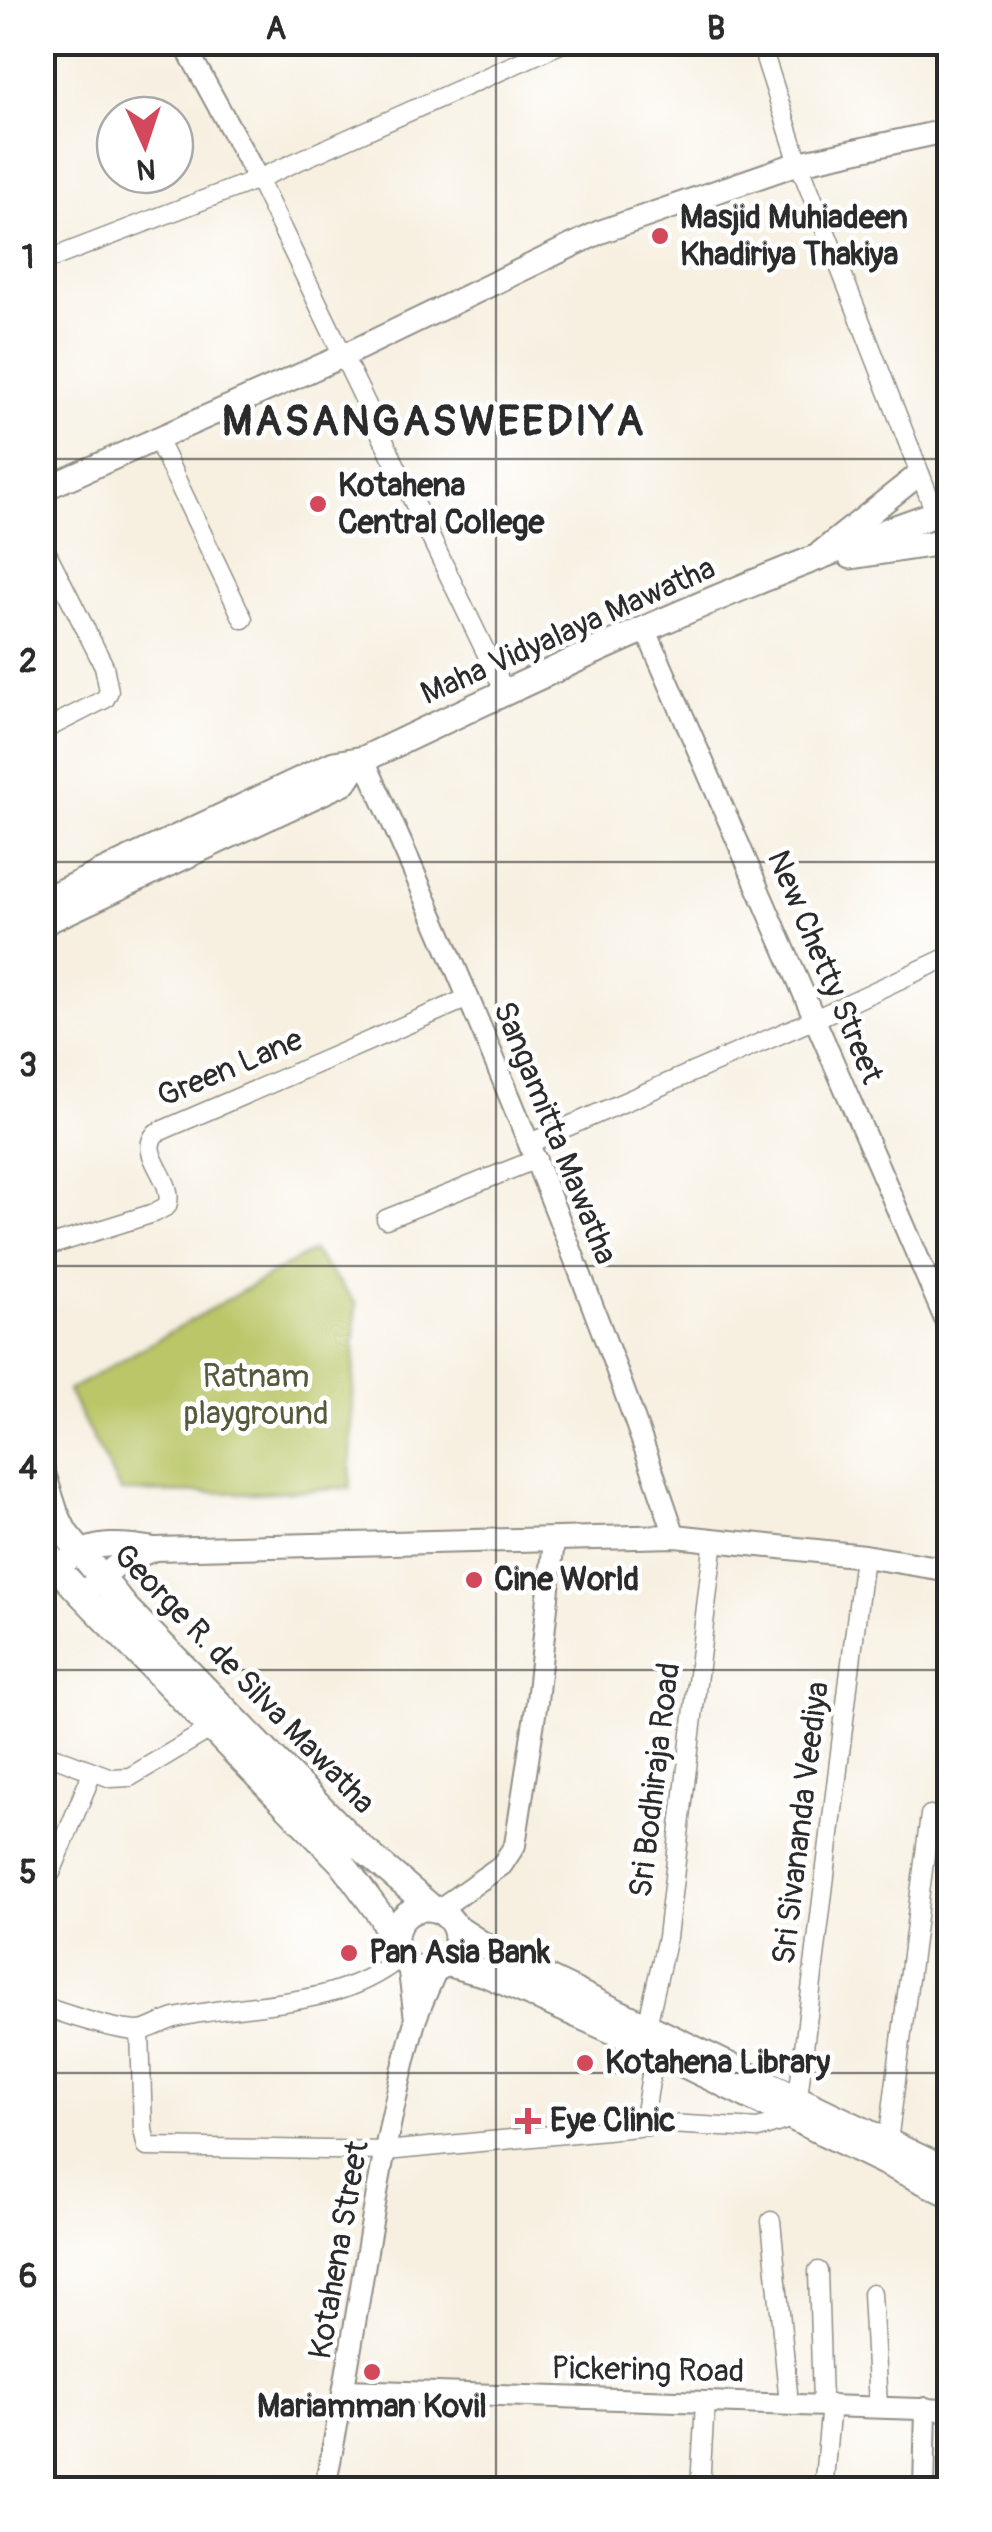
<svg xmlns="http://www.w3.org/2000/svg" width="992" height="2532" viewBox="0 0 992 2532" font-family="Pangolin,sans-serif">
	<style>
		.green { fill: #bac668; stroke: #72784a; stroke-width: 2.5 }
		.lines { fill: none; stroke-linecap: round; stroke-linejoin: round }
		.minor-casing { stroke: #918e86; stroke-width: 21 }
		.tertiary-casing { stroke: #918e86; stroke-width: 24 }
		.secondary-casing { stroke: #918e86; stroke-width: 26 }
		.primary-casing { stroke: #918e86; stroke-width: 29 }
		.minor { stroke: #fff; stroke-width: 18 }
		.tertiary { stroke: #fff; stroke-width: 20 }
		.secondary { stroke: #fff; stroke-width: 22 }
		.primary { stroke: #fff; stroke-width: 25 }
		.grid { fill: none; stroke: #2b2b2b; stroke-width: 2.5; stroke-opacity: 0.55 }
		.poi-dot { fill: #d1495b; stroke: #fff; stroke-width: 4 }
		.labels { text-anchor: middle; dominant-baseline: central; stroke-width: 9; stroke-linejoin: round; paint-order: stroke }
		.poi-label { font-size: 32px; font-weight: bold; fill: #2b2b2b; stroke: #fff; text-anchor: start }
		.street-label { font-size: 32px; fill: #2b2b2b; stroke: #fff }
		.park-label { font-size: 32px; fill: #565a3d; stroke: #fff }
		.district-label { font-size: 42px; font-weight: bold; letter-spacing: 2.5px; fill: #2b2b2b; stroke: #fff }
		.neatline { fill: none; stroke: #2b2b2b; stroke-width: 4 }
		.grid-label { font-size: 32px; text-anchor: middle; font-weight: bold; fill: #2b2b2b }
	</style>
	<rect width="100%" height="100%" fill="#fff"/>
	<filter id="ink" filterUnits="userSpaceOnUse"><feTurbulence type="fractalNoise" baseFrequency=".01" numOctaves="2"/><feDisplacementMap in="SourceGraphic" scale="20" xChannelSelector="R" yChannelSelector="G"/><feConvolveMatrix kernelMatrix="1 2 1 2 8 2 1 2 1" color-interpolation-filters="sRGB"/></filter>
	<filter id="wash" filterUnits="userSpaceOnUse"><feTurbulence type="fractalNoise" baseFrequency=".0048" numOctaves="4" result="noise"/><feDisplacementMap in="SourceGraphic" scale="40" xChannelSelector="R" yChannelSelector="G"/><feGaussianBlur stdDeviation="2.25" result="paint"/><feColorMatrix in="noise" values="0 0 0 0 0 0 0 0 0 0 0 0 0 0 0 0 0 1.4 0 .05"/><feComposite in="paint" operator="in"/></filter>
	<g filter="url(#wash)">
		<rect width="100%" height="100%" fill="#f7f0e1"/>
		<path class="green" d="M312,1251L356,1303L350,1488L254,1493L121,1492L68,1391Z"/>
	</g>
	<g filter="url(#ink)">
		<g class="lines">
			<g class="minor-casing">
				<g id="minor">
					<path d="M760,42L799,163L935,512"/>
					<path d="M258,179L505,692"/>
					<path d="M42,262L258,179L565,42"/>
					<path d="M157,439L243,619"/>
					<path d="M42,543L104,666L109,691L105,699L42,731"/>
					<path d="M530,1143L815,1019L950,956"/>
					<path d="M386,1219L537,1159"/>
					<path d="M42,1248L154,1213L167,1206C177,1180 136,1155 156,1133L468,998"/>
					<path d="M42,1752L111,1778L130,1777L210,1729"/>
					<path d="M51,1873L92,1773"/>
					<path d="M42,2006C65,2014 116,2031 139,2031C151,2030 163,2021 175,2018C251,2000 335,2011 401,1957"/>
					<path d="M647,2026L667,1937L714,1539"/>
					<path d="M140,2031L143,2130L147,2147L386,2151L669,2124L758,2129L783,2121L798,2097L864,1556"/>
					<path d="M643,2125L655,2050"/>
					<path d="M888,2142L930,1815"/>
					<path d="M771,2221L789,2403"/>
					<path d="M818,2271L822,2403"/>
					<path d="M872,2293L878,2406"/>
					<path d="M700,2486L705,2403"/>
					<path d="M823,2490L831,2404"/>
				</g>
			</g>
			<g class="tertiary-casing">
				<g id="tertiary">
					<path d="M183,42L258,179"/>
					<path d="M645,628L950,1331"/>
					<path d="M364,759C478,1014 586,1271 675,1536"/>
					<path d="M438,1910L502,1865L515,1845L537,1701L554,1540"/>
					<path d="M408,1964L415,2019"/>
					<path d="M346,2390L950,2410"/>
					<path d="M324,2490C358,2336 372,2177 414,2025C420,2005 430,1987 437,1968"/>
					<path d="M924,2490L926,2408"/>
				</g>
			</g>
			<g class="secondary-casing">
				<g id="secondary">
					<path d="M42,490L345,355L600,232L799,163L950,130"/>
					<path d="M821,552L918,475"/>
					<path d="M69,1559C94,1540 126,1544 155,1549L675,1536L864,1556L950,1570"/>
					<path d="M81,1594L117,1565L152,1550"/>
				</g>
			</g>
			<g class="primary-casing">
				<g id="primary">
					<path d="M851,556L936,543"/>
					<path d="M42,901L334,764L364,759C550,670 737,583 932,515"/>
					<path d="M42,923L345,781L358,761"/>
					<path d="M42,1472L55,1512L65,1533L127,1609L357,1844L432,1908"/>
					<path d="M42,1545L57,1568L81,1594L342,1863L381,1916L396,1947"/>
					<circle cx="426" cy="1939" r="31"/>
					<path d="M455,1927L497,1954L950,2172"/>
					<path d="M445,1963L486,1974L627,2037L950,2194"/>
				</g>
			</g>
			<use href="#minor" class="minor"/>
			<use href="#tertiary" class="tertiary"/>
			<use href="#secondary" class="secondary"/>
			<use href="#primary" class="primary"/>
		</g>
	</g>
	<path class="grid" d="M496,42V2490M42,459H950M42,862H950M42,1266H950M42,1670H950M42,2073H950"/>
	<g class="poi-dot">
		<circle cx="660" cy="236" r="10"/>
		<circle cx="318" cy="504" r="10"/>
		<circle cx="474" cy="1580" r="10"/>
		<circle cx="349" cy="1953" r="10"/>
		<circle cx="585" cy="2063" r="10"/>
		<path d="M523 2106h10v10h10v10h-10v10h-10v-10h-10v-10h10z"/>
		<circle cx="372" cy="2372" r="10"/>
	</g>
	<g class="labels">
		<g class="poi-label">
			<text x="680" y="218">Masjid Muhiadeen<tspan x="680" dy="37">Khadiriya Thakiya</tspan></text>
			<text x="338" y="486">Kotahena<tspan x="338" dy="37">Central College</tspan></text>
			<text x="494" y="1580">Cine World</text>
			<text x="369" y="1953">Pan Asia Bank</text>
			<text x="605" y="2063">Kotahena Library</text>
			<text x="550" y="2121">Eye Clinic</text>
			<text x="372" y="2407" text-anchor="middle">Mariamman Kovil</text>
		</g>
		<g class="street-label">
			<text transform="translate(568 631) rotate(-24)">Maha Vidyalaya Mawatha</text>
			<text transform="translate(825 967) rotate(67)">New Chetty Street</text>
			<text transform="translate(230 1068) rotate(-23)">Green Lane</text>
			<text transform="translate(555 1133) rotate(68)">Sangamitta Mawatha</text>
			<text transform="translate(244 1679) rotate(46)">George R. de Silva Mawatha</text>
			<text transform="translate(655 1780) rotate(-83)">Sri Bodhiraja Road</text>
			<text transform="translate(801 1823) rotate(-83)">Sri Sivananda Veediya</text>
			<text transform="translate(339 2250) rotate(-80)">Kotahena Street</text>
			<text transform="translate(648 2370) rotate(1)">Pickering Road</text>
		</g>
		<g class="park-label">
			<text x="256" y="1377">Ratnam<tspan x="256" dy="37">playground</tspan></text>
		</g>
		<g class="district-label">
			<text x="434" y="422">MASANGASWEEDIYA</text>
		</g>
	</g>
	<rect width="992" height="2532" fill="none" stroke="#fff" stroke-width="110"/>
	<g transform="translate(145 145) rotate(177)"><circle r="48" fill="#ffffff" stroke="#aaaaaa" stroke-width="2.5"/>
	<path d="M0-8L18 38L0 25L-18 38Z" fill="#d1495b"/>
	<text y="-15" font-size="28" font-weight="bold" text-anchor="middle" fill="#2b2b2b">N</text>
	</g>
	<rect x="55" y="55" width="882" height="2422" class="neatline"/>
	<g class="grid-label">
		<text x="276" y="39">A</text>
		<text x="716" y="39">B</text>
		<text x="28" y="268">1</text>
		<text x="28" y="672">2</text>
		<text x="28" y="1076">3</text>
		<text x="28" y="1479">4</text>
		<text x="28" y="1883">5</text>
		<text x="28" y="2287">6</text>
	</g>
</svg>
